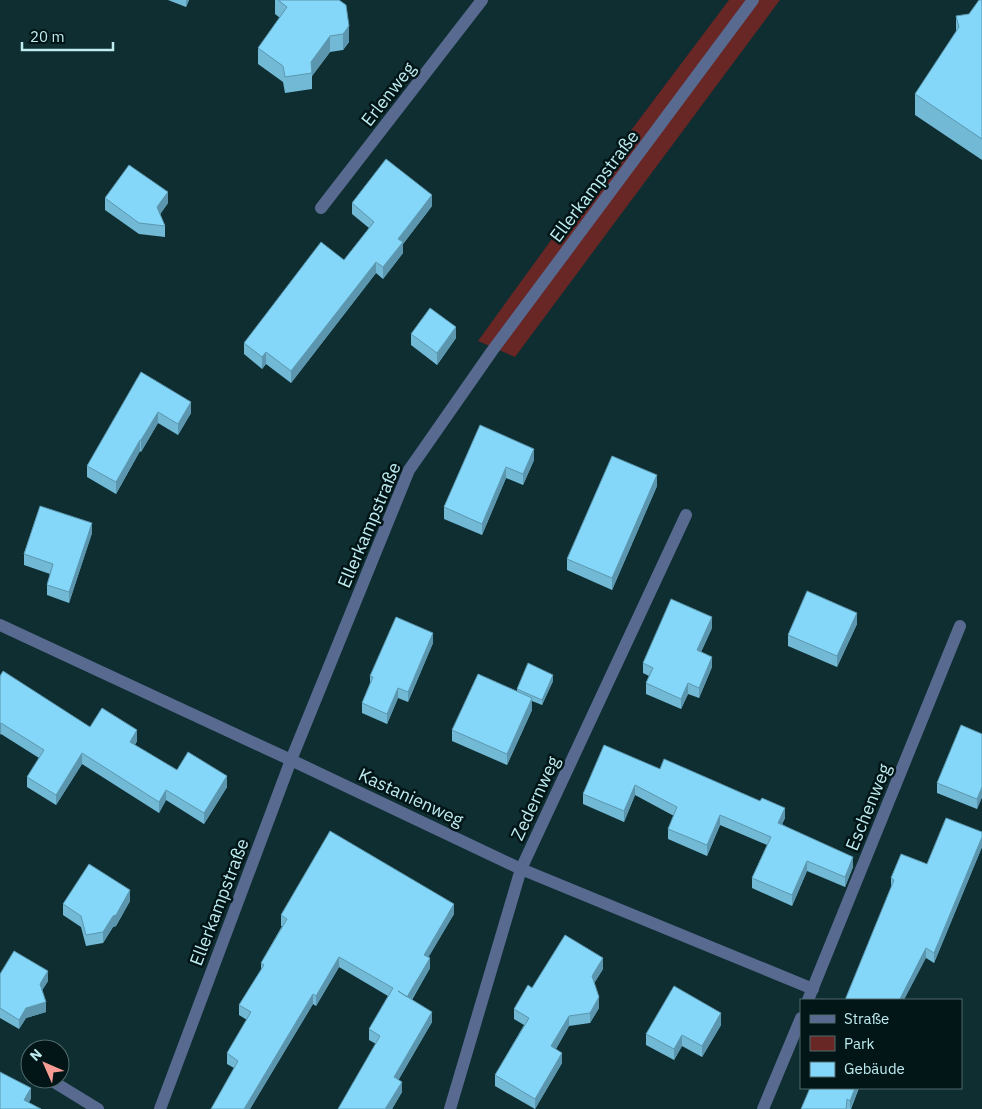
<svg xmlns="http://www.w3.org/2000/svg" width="982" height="1109" viewBox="0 0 982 1109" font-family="'IBM Plex Sans',sans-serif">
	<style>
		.green { fill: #682624 }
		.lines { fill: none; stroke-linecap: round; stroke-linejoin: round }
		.minor { stroke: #586a90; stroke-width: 12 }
		.wall { fill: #72b9d5 }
		.shaded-wall { fill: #5c96ae }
		.building { fill: #84d7f8; stroke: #5c96ae }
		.labels { text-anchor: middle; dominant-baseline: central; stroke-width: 5; stroke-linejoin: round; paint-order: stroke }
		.street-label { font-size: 18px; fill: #bfecf1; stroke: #021517 }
	</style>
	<rect width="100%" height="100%" fill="#0e2e31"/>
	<path class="green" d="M729,0H780L515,357L478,341L620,145Z"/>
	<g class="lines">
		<g class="minor">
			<path d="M321,208L482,0"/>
			<path d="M0,625L291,760L521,869L813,989"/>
			<path d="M808,1000L960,626"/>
			<path d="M49,1079L98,1109"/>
			<path d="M160,1109L291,760L409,470L492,351L753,0"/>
			<path d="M450,1109L521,869L686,515"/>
			<path d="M763,1109L801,1018"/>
		</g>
	</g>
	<g class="wall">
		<path d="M168,0H189L186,7Z"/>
		<path d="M275,0H339L349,42L343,50L330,52L312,76V89L285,93L283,82L258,64V48L280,18L275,14Z"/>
		<path d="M982,0V160L915,115V94L956,32V16L969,14Z"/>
		<path d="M105,198L168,203L160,214L165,226V237L139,234L105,210Z"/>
		<path d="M352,203L432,206L403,244V253L383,279L376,273L291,383L266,364L262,369L244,354V343L344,260L369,228L352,214Z"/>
		<path d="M411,334L456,338L437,365L411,345Z"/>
		<path d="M141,372L191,413L178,435L158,423L141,452L140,451L116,494L87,477V466Z"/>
		<path d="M480,425L534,460L523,485L506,478L482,535L444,519V507Z"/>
		<path d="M657,486L612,590L567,570V559Z"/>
		<path d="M92,533L69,603L47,595V585L50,574L24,565V554Z"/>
		<path d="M857,624L837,667L788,646V635Z"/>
		<path d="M712,628L701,652L712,667L699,698L688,694L681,709L646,694V683L649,676L643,673V663Z"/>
		<path d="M433,643L408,702L398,698L387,724L362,713V703L370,683V676Z"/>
		<path d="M0,676L90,727L137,741L135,745L177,770L227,787L204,824L166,800L159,813L82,764L56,805L27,787V777L39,758L1,734Z"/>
		<path d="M553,681L542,705L532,701V710L507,765L452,741V730L517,691V689Z"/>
		<path d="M982,734V797L977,809L937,793V783Z"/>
		<path d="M660,769L785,818L782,824L853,867L845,887L807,871L792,906L752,888V878L767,845L720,825L707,856L668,839V829L674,816L635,795L624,822L583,804V794Z"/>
		<path d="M982,832V847L934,963L926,958L891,888V878L927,864Z"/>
		<path d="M130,901L116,926L113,927L103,943L86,946L81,927L63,915V904Z"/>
		<path d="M454,914L428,957L430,968L412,1000L432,1022L398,1080L402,1092L392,1109H338L376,1044L369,1040V1029L388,996L339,967L316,1006L313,1004L250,1109H211L234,1068L227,1064V1053L247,1020L239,1015V1005L261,970V963L282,926H281V915Z"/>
		<path d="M603,969L594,983L599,1008L590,1023L569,1026L556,1049L562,1063L535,1109L495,1086V1075L524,1025L514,1019V1009L532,988Z"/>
		<path d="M0,974L48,981L42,990L46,1012L26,1018L19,1029L0,1018Z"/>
		<path d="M721,1025L702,1057L682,1046L674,1060L646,1045V1034Z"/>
		<path d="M859,1088L851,1109H801Z"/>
	</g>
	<g class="shaded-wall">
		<path d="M186,0H189L186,7Z"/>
		<path d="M349,26V42L343,50V34Z"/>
		<path d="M330,36V52L312,76L311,62Z"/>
		<path d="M168,192V203L157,219V207Z"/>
		<path d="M432,195V206L403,244V253L383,279V267L398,239Z"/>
		<path d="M376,262V273L291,383V371Z"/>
		<path d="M456,327V338L437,365V353Z"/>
		<path d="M266,352V364L262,369V357Z"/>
		<path d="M191,402V413L178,435V424Z"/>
		<path d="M158,412V423L141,452V440Z"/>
		<path d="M140,440V451L116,494V482Z"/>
		<path d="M534,449V460L523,485V474Z"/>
		<path d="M506,467V478L482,535V524Z"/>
		<path d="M657,475V486L612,590V578Z"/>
		<path d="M92,523V533L69,603V592Z"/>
		<path d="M857,613V624L837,667V656Z"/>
		<path d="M712,617V628L697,661V650Z"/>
		<path d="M433,633V643L408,702V692Z"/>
		<path d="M712,657V667L699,698V688Z"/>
		<path d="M553,675V681L542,705V700Z"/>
		<path d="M688,683V694L681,709V699Z"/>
		<path d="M398,688V698L387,724V714Z"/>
		<path d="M532,698V710L507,765V754Z"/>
		<path d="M1,723V734L0,735V724Z"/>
		<path d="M137,730V741L130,753V742Z"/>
		<path d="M82,753V764L56,805V795Z"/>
		<path d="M227,776V787L204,824V813Z"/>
		<path d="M635,785V795L624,822V811Z"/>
		<path d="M982,787V797L977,809V799Z"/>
		<path d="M166,790V800L159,813V802Z"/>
		<path d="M785,808V818L778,833V823Z"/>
		<path d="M720,815V825L707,856V845Z"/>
		<path d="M982,837V847L934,963V953Z"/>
		<path d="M853,857V867L845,887V877Z"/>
		<path d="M807,861V871L792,906V895Z"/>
		<path d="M130,890V901L116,926L113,927L103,943V932Z"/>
		<path d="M454,904V914L424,965V955Z"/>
		<path d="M926,948V958L904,1000L900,999Z"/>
		<path d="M339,957V967L316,1006V996Z"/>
		<path d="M430,958V968L407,1007V997Z"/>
		<path d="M603,958V969L592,987V976Z"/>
		<path d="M48,971V981L40,994V984Z"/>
		<path d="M313,994V1004L250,1109H244Z"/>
		<path d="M599,997V1008L590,1023V1013Z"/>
		<path d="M46,1002V1012L26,1018L19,1029V1020L26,1008Z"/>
		<path d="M432,1012V1022L394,1088V1077Z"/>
		<path d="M721,1013V1025L702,1057V1046Z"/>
		<path d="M569,1016V1026L551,1057V1046Z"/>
		<path d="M682,1035V1046L674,1060V1049Z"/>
		<path d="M562,1053V1063L535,1109V1099Z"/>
		<path d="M402,1082V1092L392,1109H385Z"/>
		<path d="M31,1088V1099L25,1109L24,1100Z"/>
		<path d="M855,1088H859L850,1109V1101Z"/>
	</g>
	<g class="building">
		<path d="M278,0H339L346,5L349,26L343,34L330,36L311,62L312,73L285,77L283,66L258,48L287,7Z"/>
		<path d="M979,0H982V139L915,94L959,27L956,16L969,14Z"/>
		<path d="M386,159L432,195L398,239L403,242L383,267L376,262L291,371L266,352L262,357L244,343L321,242L344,260L374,222L352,203Z"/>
		<path d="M129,165L168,192L157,207L165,226L139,223L105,198Z"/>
		<path d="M430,308L456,327L437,353L411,334Z"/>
		<path d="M141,372L191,402L178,424L158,412L141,440H140L116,482L87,466Z"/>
		<path d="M480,425L534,449L523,474L506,467L482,524L444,507Z"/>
		<path d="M612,456L657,475L612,578L567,559Z"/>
		<path d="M40,506L92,523L69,592L47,585L53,564L24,554Z"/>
		<path d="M807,591L857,613L837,656L788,635Z"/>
		<path d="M671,599L712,617L697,650L712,657L699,688L688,683L681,699L646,683L653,668L643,663Z"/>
		<path d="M396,617L433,633L408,692L398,688L387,714L362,703L373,677L370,676Z"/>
		<path d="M528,663L553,675L542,700L517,689Z"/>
		<path d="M3,671L90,727L102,708L137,730L130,742L177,770L188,752L227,776L204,813L166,790L159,802L82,753L56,795L27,777L44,750L1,723L0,724V676Z"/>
		<path d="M478,674L532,698L507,754L452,730Z"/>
		<path d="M961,725L982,734V787L977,799L937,783Z"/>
		<path d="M604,745L660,769L664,759L760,801L762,798L785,808L778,823L853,857L845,877L807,861L792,895L752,878L771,837L720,815L707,845L668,829L677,807L635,785L624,811L583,794Z"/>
		<path d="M946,818L982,832V837L934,953L926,948L900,999L904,1000H845L894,880L891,878L901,854L927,864Z"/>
		<path d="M330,831L454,904L424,955L430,958L407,997L398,991L432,1012L394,1077L402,1082L385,1109H338L380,1036L369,1029L393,988L339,957L316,996L313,994L244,1109H211L238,1061L227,1053L251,1012L239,1005L264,965L261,963L287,919L281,915Z"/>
		<path d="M89,864L130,890L116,915L113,916L103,932L86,935L81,916L63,904Z"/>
		<path d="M565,935L603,958L592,976L599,997L590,1013L569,1016L551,1046L562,1053L535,1099L495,1075L529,1018L514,1009L528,985L532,988Z"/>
		<path d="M14,951L48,971L40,984L46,1002L26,1008L19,1020L0,1008V974Z"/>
		<path d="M674,986L721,1013L702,1046L682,1035L674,1049L646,1034Z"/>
		<path d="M0,1072L31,1088L24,1100L41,1109H0Z"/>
		<path d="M810,1088H855L850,1101L847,1099L846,1109H801Z"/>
	</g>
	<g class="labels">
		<g class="street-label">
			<text transform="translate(388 94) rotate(-52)">Erlenweg</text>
			<text transform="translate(594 186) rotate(-53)">Ellerkampstraße</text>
			<text transform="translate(369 525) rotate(-67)">Ellerkampstraße</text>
			<text transform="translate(411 797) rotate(25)">Kastanienweg</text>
			<text transform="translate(535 798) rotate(-65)">Zedernweg</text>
			<text transform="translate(868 807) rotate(-68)">Eschenweg</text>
			<text transform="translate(219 902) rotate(-69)">Ellerkampstraße</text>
		</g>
	</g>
	<rect x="800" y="999" width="162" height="90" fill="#021517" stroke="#4e6b6e"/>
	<rect x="810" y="1015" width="25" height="8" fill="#586a90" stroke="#4e6b6e"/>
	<text x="844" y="1024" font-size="15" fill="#bfecf1">Straße</text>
	<rect x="810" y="1036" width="25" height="15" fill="#682624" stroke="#4e6b6e"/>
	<text x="844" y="1049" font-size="15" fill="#bfecf1">Park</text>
	<rect x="810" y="1062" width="25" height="15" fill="#84d7f8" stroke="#4e6b6e"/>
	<text x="844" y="1074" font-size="15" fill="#bfecf1">Gebäude</text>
	<g transform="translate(45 1064) rotate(315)"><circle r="24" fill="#021517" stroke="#4e6b6e"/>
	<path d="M0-4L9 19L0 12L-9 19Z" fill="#f59c95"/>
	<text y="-8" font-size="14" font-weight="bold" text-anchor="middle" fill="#bfecf1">N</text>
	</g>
	<path d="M22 42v8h91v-8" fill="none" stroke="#bfecf1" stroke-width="2.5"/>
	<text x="30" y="42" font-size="15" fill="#bfecf1" stroke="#021517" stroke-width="4" paint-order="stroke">20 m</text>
</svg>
